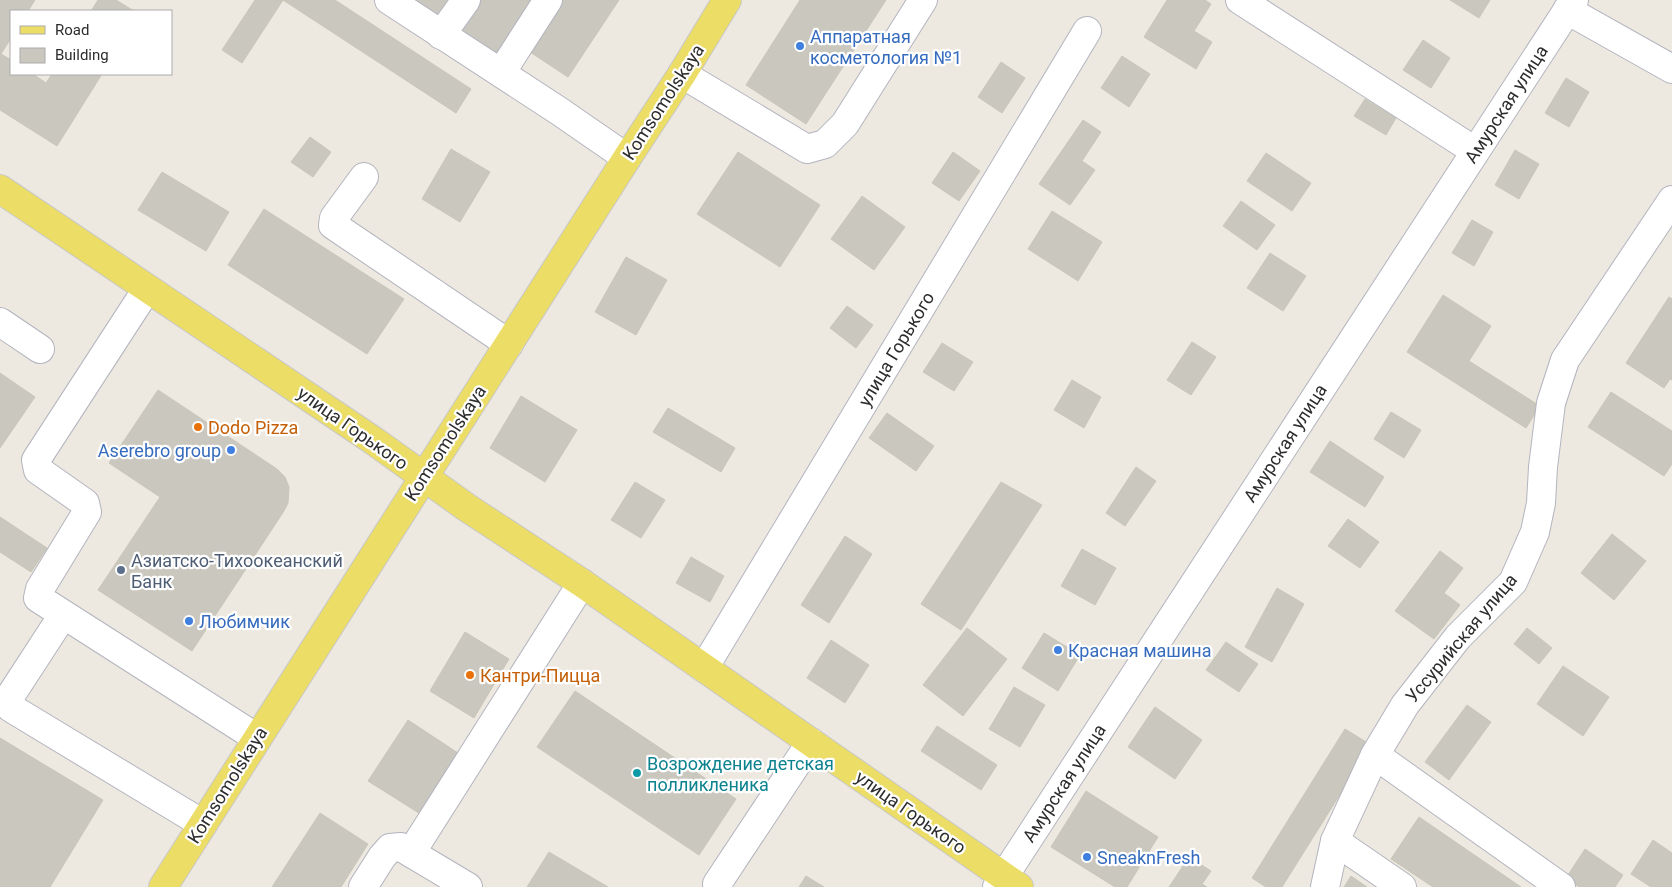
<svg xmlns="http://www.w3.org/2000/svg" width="1672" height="887" viewBox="0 0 1672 887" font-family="Roboto,sans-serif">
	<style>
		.building { fill: #c9c7be; stroke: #c9c6b9 }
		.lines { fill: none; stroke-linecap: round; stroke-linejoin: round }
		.minor-casing { stroke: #b3b4bf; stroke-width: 30 }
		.major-casing { stroke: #c8c8c8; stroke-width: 30 }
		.minor { stroke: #fff; stroke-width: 28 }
		.major { stroke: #ecdd67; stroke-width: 28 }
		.shop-dot { fill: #3f7fe0; stroke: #fff; stroke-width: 2 }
		.food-dot { fill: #e8710a; stroke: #fff; stroke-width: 2 }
		.service-dot { fill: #5c6f8a; stroke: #fff; stroke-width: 2 }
		.culture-dot { fill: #0f9aa8; stroke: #fff; stroke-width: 2 }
		.labels { text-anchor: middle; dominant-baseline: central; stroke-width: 4.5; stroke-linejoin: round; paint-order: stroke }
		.shop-label { font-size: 18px; fill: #366cbe; stroke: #fff; text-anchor: start }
		.street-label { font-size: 18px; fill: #2d2d2d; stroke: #fff }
		.food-label { font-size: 18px; fill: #c56008; stroke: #fff; text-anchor: start }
		.service-label { font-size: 18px; fill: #4e5e75; stroke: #fff; text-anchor: start }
		.culture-label { font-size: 18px; fill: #0d838f; stroke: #fff; text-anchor: start }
	</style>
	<rect width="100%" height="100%" fill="#ede9e0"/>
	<g class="building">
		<path d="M0,0H35L28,11H11V38L1,54L11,60V74H33L46,83L52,74H102L57,146L0,110Z"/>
		<path d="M98,0H116L134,11H91Z"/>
		<path d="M255,0H335L471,89L456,113L283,0L242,63L222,50Z"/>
		<path d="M400,0H447L433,22Z"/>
		<path d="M481,0H536L495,57L459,32Z"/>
		<path d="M560,0H619L568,77L527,50Z"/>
		<path d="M800,0H886L806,124L746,85Z"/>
		<path d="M1167,0H1205L1211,4L1194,31L1212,42L1196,69L1144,37Z"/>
		<path d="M1450,0H1490L1479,18Z"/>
		<path d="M1423,40L1450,58L1431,88L1403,70Z"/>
		<path d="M1122,56L1150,74L1129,107L1101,88Z"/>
		<path d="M1001,62L1025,78L1002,113L978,97Z"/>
		<path d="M1566,78L1589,92L1569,127L1545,113Z"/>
		<path d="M1365,99L1396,118L1386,135L1354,116Z"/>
		<path d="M1083,120L1101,132L1082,161L1095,170L1070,205L1039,184Z"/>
		<path d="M310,137L331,152L313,177L291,162Z"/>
		<path d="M451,149L490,172L460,222L422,199Z"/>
		<path d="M1515,150L1539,164L1519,199L1495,185Z"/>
		<path d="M738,152L820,205L780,267L697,214Z"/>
		<path d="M953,152L980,171L959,201L932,183Z"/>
		<path d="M1266,153L1311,183L1292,211L1247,181Z"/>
		<path d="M162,172L229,212L206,251L138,210Z"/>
		<path d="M862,196L905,227L874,270L831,239Z"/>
		<path d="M1241,201L1275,225L1257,250L1223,226Z"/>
		<path d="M264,209L404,299L367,354L228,265Z"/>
		<path d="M1052,211L1102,242L1078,281L1028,249Z"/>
		<path d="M1472,220L1493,232L1474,266L1452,253Z"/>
		<path d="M1270,253L1306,276L1283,311L1247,288Z"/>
		<path d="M626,257L667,280L636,335L595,312Z"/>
		<path d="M1443,295L1491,326L1469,361L1540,406L1526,428L1407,352Z"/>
		<path d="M1669,297L1672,299V380L1670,379L1664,388L1626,363Z"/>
		<path d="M847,306L873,325L856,348L830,328Z"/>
		<path d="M1192,342L1216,357L1191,395L1167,380Z"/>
		<path d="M942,343L973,362L954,391L923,372Z"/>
		<path d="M0,373L35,397L0,448Z"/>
		<path d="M1072,380L1101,397L1084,428L1054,410Z"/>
		<path d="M158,390L277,469L285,477L289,487L288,503L284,511L192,651L98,590L160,497L109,463Z"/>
		<path d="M1611,392L1672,431V464L1664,476L1588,427Z"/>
		<path d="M521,396L577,430L545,482L490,448Z"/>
		<path d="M668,408L735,448L721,472L653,432Z"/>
		<path d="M1391,412L1421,430L1404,458L1374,439Z"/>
		<path d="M887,413L934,446L916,471L869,438Z"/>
		<path d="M1330,441L1384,477L1365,507L1310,472Z"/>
		<path d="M1136,467L1156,481L1125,526L1106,513Z"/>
		<path d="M635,482L665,500L641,538L611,520Z"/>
		<path d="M1001,482L1042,505L961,630L921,604Z"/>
		<path d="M0,517L47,548L31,572L0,552Z"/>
		<path d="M1348,519L1379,542L1360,568L1328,546Z"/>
		<path d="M1612,534L1646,561L1614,600L1581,573Z"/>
		<path d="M845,536L872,554L829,623L801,605Z"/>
		<path d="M1082,549L1116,568L1095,605L1061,586Z"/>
		<path d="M1440,551L1463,568L1444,593L1460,605L1434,639L1395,611Z"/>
		<path d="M691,557L724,576L710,602L676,583Z"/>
		<path d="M1277,588L1304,604L1272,662L1245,647Z"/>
		<path d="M967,628L1007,659L963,716L923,685Z"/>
		<path d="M1527,628L1552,648L1539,664L1514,644Z"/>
		<path d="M465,632L509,659L474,718L430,691Z"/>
		<path d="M1044,633L1080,655L1058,691L1022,668Z"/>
		<path d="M831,640L869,665L845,703L807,678Z"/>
		<path d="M1226,642L1258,664L1239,692L1206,670Z"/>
		<path d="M1563,666L1609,697L1583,736L1537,704Z"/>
		<path d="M1014,687L1045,705L1020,747L989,729Z"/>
		<path d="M575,691L736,799L699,855L537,747Z"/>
		<path d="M1467,705L1491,722L1449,780L1425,762Z"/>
		<path d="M1155,707L1202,740L1175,779L1128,747Z"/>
		<path d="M408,720L461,755L422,815L368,781Z"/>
		<path d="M937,726L997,765L981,790L921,751Z"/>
		<path d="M1345,729L1371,745L1282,887H1266L1252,878Z"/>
		<path d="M0,738L103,800L50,887H0Z"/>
		<path d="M1086,791L1158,837L1127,887H1115L1051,847Z"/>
		<path d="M320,813L368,844L341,887H272Z"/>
		<path d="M1419,817L1521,887H1433L1391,859Z"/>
		<path d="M1653,840L1672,853V887H1651L1631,874Z"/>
		<path d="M1585,849L1623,875L1615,887H1579L1566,878Z"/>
		<path d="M549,852L608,887H527Z"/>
		<path d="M1189,857L1211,871L1202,884L1207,887H1169Z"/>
		<path d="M806,876L824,887H799Z"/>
		<path d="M1351,876L1367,887H1344Z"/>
	</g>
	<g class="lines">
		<g class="minor-casing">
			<g id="minor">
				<path d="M389,0L559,111L627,158"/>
				<path d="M1240,0L1475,151"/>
				<path d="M1567,10L1672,69"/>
				<path d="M441,35L466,0"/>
				<path d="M501,73L548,0"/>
				<path d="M682,74L807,149L825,144L845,124L923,0"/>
				<path d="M364,177L334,218L333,225L509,344"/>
				<path d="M147,289L36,460L38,470L85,503L87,512L40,589L38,598L257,738"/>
				<path d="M0,322L40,349"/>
				<path d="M63,615L9,698L11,708L203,824"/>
				<path d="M704,668L1087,31"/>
				<path d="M1375,755L1561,887"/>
				<path d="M1335,841L1402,887"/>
				<path d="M411,853L582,583"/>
				<path d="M717,884L811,742"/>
				<path d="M363,887L382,857L390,848L401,847L468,887"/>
				<path d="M997,887L1574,0"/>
				<path d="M1325,887L1335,841L1375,755L1405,705L1458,637L1513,582L1535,532L1541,503L1543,467L1551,403L1565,360L1672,200"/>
			</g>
		</g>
		<g class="major-casing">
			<g id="major">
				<path d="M0,189L374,441L466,507L582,583L1019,887"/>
				<path d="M163,887L627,158L682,74L727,0"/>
			</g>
		</g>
		<use href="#minor" class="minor"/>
		<use href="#major" class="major"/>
	</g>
	<g class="shop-dot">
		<circle cx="800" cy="46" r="5"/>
		<circle cx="231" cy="450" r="5"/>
		<circle cx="189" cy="621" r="5"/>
		<circle cx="1058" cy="650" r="5"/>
		<circle cx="1087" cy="857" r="5"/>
	</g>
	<g class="food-dot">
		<circle cx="198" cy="427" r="5"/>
		<circle cx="470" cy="675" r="5"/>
	</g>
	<circle class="service-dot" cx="121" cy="570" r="5"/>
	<circle class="culture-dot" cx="637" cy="773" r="5"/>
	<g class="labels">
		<g class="shop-label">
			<text x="810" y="36">Аппаратная<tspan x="810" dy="21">косметология №1</tspan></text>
			<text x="221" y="450" text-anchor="end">Aserebro group</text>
			<text x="199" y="621">Любимчик</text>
			<text x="1068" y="650">Красная машина</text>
			<text x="1097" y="857">SneaknFresh</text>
		</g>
		<g class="street-label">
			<text transform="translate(663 102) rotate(-57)">Komsomolskaya</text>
			<text transform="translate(1506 104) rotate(-57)">Амурская улица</text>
			<text transform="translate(896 349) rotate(-59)">улица Горького</text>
			<text transform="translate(353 428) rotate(35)">улица Горького</text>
			<text transform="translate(445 443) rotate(-57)">Komsomolskaya</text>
			<text transform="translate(1285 443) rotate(-57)">Амурская улица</text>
			<text transform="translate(1461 638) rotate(-50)">Уссурийская улица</text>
			<text transform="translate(1064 783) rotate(-57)">Амурская улица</text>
			<text transform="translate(227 785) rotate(-58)">Komsomolskaya</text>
			<text transform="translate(911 812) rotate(35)">улица Горького</text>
		</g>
		<g class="food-label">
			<text x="208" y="427">Dodo Pizza</text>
			<text x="480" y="675">Кантри-Пицца</text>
		</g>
		<g class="service-label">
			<text x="131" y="560">Азиатско-Тихоокеанский<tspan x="131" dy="21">Банк</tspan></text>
		</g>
		<g class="culture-label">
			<text x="647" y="763">Возрождение детская<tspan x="647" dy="21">полликленика</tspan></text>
		</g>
	</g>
	<rect x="10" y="10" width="162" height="65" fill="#ffffff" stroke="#ababab"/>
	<rect x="20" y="26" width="25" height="8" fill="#ecdd67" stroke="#ababab"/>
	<text x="55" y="35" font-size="15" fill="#2d2d2d">Road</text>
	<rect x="20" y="48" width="25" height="15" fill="#c9c7be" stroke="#ababab"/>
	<text x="55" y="60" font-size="15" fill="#2d2d2d">Building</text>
</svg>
